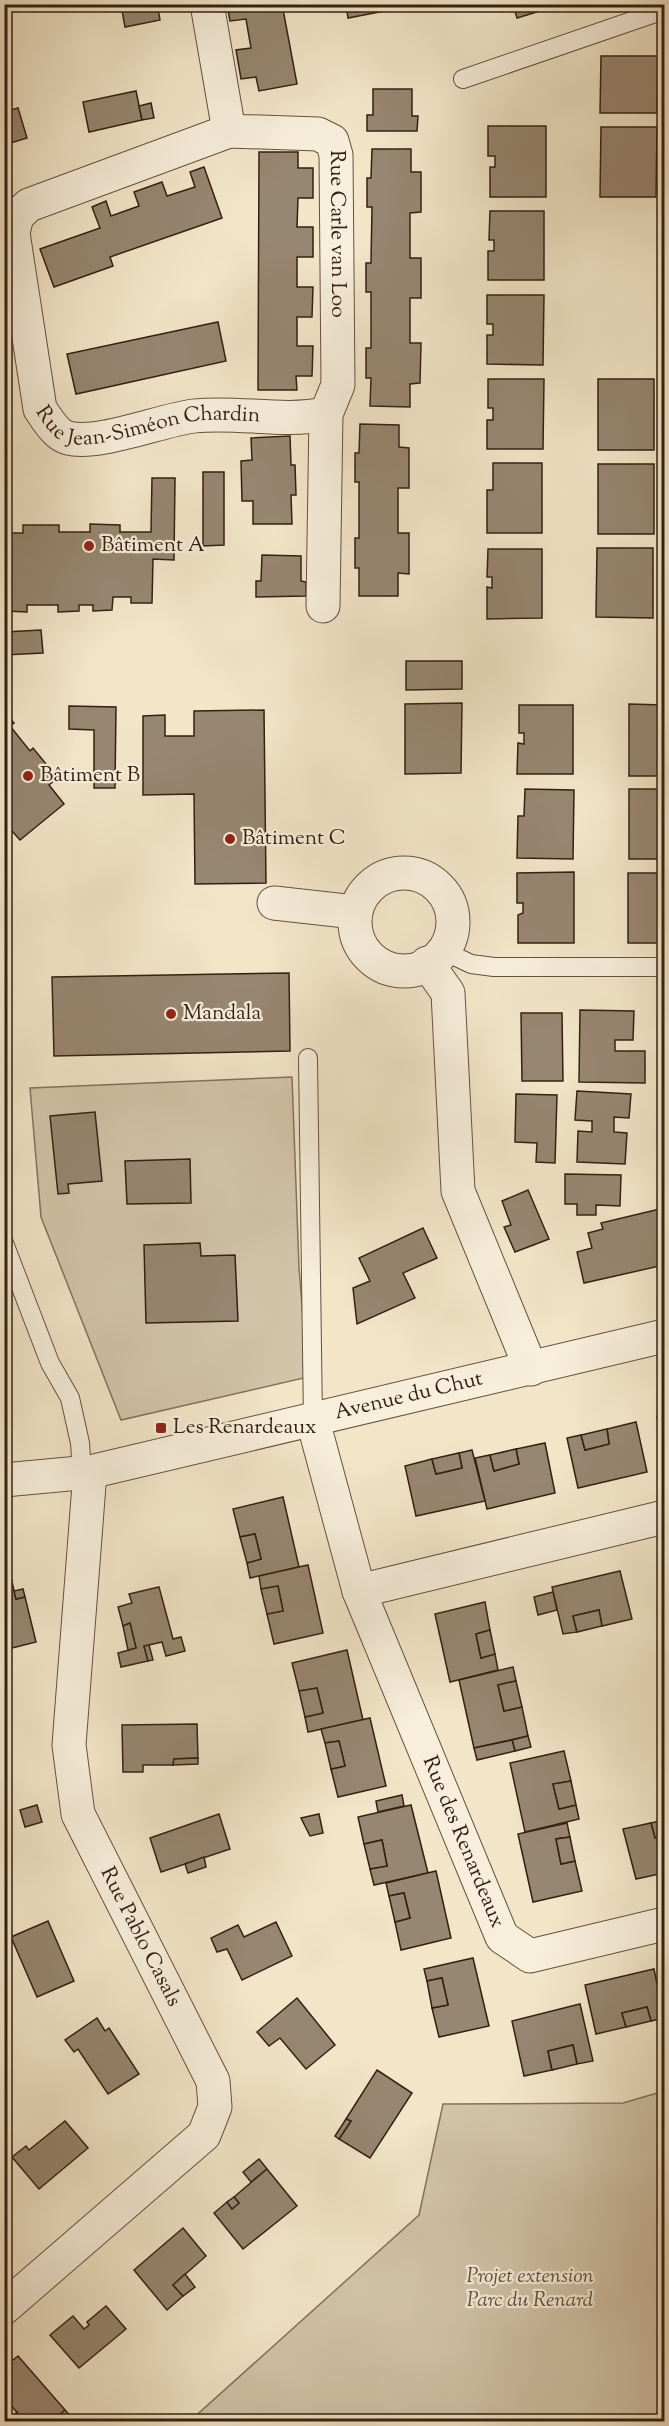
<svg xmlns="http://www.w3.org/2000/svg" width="669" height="2426" viewBox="0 0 669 2426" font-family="'Sorts Mill Goudy',serif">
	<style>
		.green { fill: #d2c4a9; stroke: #83725e; stroke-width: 1.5 }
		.building { fill: #978671; stroke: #342013; stroke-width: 1.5 }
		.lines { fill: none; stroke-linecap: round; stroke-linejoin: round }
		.service-casing { stroke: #645140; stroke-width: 20 }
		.minor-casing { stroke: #645140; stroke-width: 35 }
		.tertiary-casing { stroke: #645140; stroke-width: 35 }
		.service { stroke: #f7eedb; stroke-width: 18 }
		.minor { stroke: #f7eedb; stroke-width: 33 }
		.tertiary { stroke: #f7eedb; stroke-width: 33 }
		.poi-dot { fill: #8f2418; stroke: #f7eedb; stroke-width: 2 }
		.labels { text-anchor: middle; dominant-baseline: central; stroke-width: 4.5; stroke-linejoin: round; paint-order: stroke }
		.street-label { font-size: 21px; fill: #342013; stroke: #f7eedb }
		.poi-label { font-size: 21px; fill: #342013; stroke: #f7eedb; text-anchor: start }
		.park-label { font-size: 21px; font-style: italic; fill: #635140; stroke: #f7eedb }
	</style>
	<rect width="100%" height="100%" fill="#f2e5c8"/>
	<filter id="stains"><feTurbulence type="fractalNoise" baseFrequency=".00333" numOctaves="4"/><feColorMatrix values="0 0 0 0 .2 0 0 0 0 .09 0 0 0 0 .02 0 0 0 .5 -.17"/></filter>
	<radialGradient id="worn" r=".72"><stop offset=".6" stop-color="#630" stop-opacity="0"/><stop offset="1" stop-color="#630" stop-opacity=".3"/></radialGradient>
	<g class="green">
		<path d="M292,1077L299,1268L308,1377L121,1420L41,1217L30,1088Z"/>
		<path d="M664,2091V2421H190L419,2215L443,2104L623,2103Z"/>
	</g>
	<g class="building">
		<path d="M157,4L160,20L125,27L121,5Z"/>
		<path d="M227,4H282L297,84L259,91L256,77L241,79L236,50L251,48L246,19L230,21Z"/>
		<path d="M346,4H384L385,11L348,18Z"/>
		<path d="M513,4H538L540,11L517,18Z"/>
		<path d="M601,56H658L657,113H600Z"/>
		<path d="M373,89H412V116H418L417,131H367V115H373Z"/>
		<path d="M136,91L142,120L89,132L83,102Z"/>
		<path d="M151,103L154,118L142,120L139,106Z"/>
		<path d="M18,108L27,138L4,145V112Z"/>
		<path d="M488,126H546V197H490V167H495V156H488Z"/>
		<path d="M601,127H657L656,197H600Z"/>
		<path d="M372,149H411V172H421V212L410,213V258H421V298H410V343H421L420,383L410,384V407L370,406L371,378H366V348H371V292H366V263H371L372,207H367V178H371Z"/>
		<path d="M259,152H298V168H313V198H298L297,227H313V257H297V287H313L312,317H297V346H313L312,376H296L297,390H258Z"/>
		<path d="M204,167L222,218L110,257L113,266L54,287L40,249L100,228L92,207L106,201L111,216L139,206L134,192L162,182L167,196L195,187L190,172Z"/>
		<path d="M490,211H544V280H488V251H494V240H489Z"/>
		<path d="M487,295H544L543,365L487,364V335H493V324H487Z"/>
		<path d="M4,317L10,347L4,348Z"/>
		<path d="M218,322L226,361L76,394L67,354Z"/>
		<path d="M488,379H544L543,449H487V420H493V408H488Z"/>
		<rect x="598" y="379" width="56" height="71"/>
		<path d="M360,424L399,425V447L409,448V488H398V533H409V574L398,573V596H359V568H355V538H359V482H355V453H359Z"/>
		<path d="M290,436L291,465H295L296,495H291L292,524H253V501H242L241,461L252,460L251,438Z"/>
		<path d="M493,463H542V533H487V490H493Z"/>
		<rect x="598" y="464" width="56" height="70"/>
		<path d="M203,472H224V545L203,546Z"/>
		<path d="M152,478H175L174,560L153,559L152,603H131V597H113L112,610L93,611V605H79V611L58,612V605H27V612L5,611L4,533H23V525H59V532H90V524L120,525V532H151Z"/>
		<path d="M597,548H653V618L596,617Z"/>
		<path d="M488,549H542V618L487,619V587L492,588V577H487Z"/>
		<path d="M262,555L301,556V581L306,582V596L256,597V581H261Z"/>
		<path d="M41,630L43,653L4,655V632Z"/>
		<path d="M406,661H462V689L406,690Z"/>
		<path d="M462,703L461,773L405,774V704Z"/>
		<path d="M629,704L664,705V776H629Z"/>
		<path d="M519,705H573V774H517L518,743L524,744V733H519Z"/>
		<path d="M69,706L116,707L115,788H94V730L69,729Z"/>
		<path d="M264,710L266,883L195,884L194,794L143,795V716L165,715V736H194V711Z"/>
		<path d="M4,711L14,723L10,726L30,751L33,748L51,770L49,772L55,780L49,785L64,804L20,840L4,822Z"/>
		<path d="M525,789L574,790L573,859L517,858L518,816H524Z"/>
		<rect x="629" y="789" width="35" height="70"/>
		<path d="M574,872V943H518V915L523,913V903H517V873Z"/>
		<rect x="628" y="873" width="36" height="70"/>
		<path d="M289,973L290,1051L54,1056L52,977Z"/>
		<path d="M580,1010L634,1011L633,1040H615V1051H645V1083L579,1082Z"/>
		<path d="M521,1013H562L563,1081H522Z"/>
		<path d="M577,1091L631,1094L629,1118L614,1117V1132L627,1133L625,1164L577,1162L578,1131L592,1132V1121L575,1120Z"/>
		<path d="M516,1094L557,1095L555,1163L536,1162L537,1143L515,1142Z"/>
		<path d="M95,1112L102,1181L68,1184L69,1193L58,1194L50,1116Z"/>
		<path d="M190,1159L191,1203L127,1204L125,1161Z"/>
		<path d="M565,1174L621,1175L620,1206L596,1205V1215H577V1204H565Z"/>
		<path d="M528,1190L549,1239L515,1252L504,1227L511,1225L502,1201Z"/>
		<path d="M664,1208V1265L584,1283L577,1252L592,1248L588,1233L603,1229L601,1223Z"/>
		<path d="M423,1228L437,1258L403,1273L415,1298L357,1324L353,1288L370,1281L359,1258Z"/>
		<path d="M200,1243L201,1256L235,1255L238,1321L146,1323L144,1245Z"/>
		<path d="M664,1415V1448L657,1417Z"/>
		<path d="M636,1422L647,1472L578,1488L567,1438L581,1435L585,1450L609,1444L607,1429Z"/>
		<path d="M607,1429L609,1444L585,1450L581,1435Z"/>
		<path d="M545,1443L555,1493L487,1509L475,1458L490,1455L494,1471L519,1464L516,1449Z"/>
		<path d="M516,1449L519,1464L494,1471L490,1455Z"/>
		<path d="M472,1450L485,1501L416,1516L405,1466L432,1459L436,1474L462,1468L459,1453Z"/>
		<path d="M459,1453L462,1468L436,1474L432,1459Z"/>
		<path d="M283,1497L299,1567L250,1578L247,1563L261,1559L255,1534L240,1537L233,1509Z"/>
		<path d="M255,1534L261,1559L247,1563L240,1537Z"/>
		<path d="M308,1565L323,1633L274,1644L267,1614L283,1611L278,1586L261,1589L259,1576Z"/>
		<path d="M620,1571L632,1619L602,1626L599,1610L573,1616L577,1632L563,1634L552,1587Z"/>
		<path d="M10,1573L16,1599L25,1597L36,1642L4,1650V1574Z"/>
		<path d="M278,1586L283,1611L267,1614L261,1589Z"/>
		<path d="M159,1587L173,1639L181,1637L185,1651L166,1656L162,1642L149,1645L144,1646L148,1661L121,1667L118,1653L136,1648L130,1623L123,1626L118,1607L132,1603L129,1594Z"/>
		<path d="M23,1589L25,1597L16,1599L14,1591Z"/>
		<path d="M553,1592L557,1610L538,1615L534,1597Z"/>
		<path d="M485,1602L490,1630L476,1634L481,1658L495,1654L498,1670L450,1682L435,1614Z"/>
		<path d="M599,1610L602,1626L577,1632L573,1616Z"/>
		<path d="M130,1623L136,1648L128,1650L123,1626Z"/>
		<path d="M490,1630L495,1654L481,1658L476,1634Z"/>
		<path d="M149,1645L153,1660L148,1661L144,1646Z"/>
		<path d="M347,1650L363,1720L308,1732L305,1717L323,1713L317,1688L299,1691L292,1663Z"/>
		<path d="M513,1667L516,1681L498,1685L504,1711L522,1707L528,1736L474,1748L459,1680Z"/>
		<path d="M516,1681L522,1707L504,1711L498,1685Z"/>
		<path d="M317,1688L323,1713L305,1717L299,1691Z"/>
		<path d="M370,1718L386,1786L338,1797L331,1769L345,1766L339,1741L325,1743L321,1729Z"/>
		<path d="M197,1724L198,1758L174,1759L173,1765H143V1772H123L122,1725Z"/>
		<path d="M528,1736L531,1747L515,1751L512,1740Z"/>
		<path d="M512,1740L515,1751L477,1760L474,1748Z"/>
		<path d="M339,1741L345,1766L331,1769L325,1743Z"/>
		<path d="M564,1751L571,1781L553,1784L559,1809L576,1805L579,1819L525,1832L510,1763Z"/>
		<path d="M198,1758V1764L173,1765L174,1759Z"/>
		<path d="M571,1781L576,1805L559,1809L553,1784Z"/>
		<path d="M402,1795L404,1806L378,1812L376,1801Z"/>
		<path d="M37,1805L42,1822L25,1827L20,1810Z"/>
		<path d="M411,1805L428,1873L374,1885L370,1869L387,1866L382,1840L364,1844L358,1817Z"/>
		<path d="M219,1814L230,1849L161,1872L150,1838Z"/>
		<path d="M319,1814L323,1833L310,1836L301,1818Z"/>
		<path d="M664,1820V1836L655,1838L651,1823Z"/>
		<path d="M567,1823L570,1837L556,1839L561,1864L575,1861L582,1891L533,1902L518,1834Z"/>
		<path d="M651,1823L655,1838L664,1836V1873L636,1879L623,1829Z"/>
		<path d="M570,1837L575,1861L561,1864L556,1839Z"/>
		<path d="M382,1840L387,1866L370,1869L364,1844Z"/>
		<path d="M204,1857L206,1867L188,1873L185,1864Z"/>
		<path d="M436,1871L451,1938L401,1950L395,1922L410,1918L404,1893L389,1896L386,1883Z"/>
		<path d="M404,1893L410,1918L395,1922L389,1896Z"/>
		<path d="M48,1921L74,1981L37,1997L11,1937Z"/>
		<path d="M276,1922L292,1956L242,1980L227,1949L217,1952L211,1938L238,1925L244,1937Z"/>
		<path d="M473,1958L489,2026L439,2037L432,2008L448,2005L442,1978L427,1981L424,1969Z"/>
		<path d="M654,1969L664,2018L651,2021L647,2007L622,2013L626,2027L596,2034L585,1985Z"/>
		<path d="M442,1978L448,2005L432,2008L427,1981Z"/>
		<path d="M664,1980V2010L657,1982Z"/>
		<path d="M297,1998L335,2045L306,2069L280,2038L269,2046L257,2032Z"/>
		<path d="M580,2004L593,2061L577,2064L573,2045L548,2051L552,2070L524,2076L512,2021Z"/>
		<path d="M647,2007L651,2021L626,2027L622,2013Z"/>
		<path d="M97,2018L105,2031L109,2028L139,2074L108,2094L78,2049L74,2052L65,2040Z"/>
		<path d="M573,2045L577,2064L552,2070L548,2051Z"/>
		<path d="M377,2070L412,2093L370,2158L339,2139L351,2121L346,2119Z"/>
		<path d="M346,2119L351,2121L339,2139L335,2136Z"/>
		<path d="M65,2121L88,2148L39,2189L12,2157L26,2146L29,2150Z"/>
		<path d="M259,2159L267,2169L251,2182L243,2172Z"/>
		<path d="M267,2169L297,2206L243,2249L214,2213L227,2202L232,2209L239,2203L234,2197Z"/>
		<path d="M234,2197L239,2203L232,2209L227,2202Z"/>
		<path d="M183,2228L206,2256L173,2285L183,2296L167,2310L134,2270Z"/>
		<path d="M185,2274L195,2287L183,2296L173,2285Z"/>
		<path d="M106,2306L126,2329L79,2368L50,2335L73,2316L84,2329L89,2325L87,2322Z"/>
		<path d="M18,2356L65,2410L51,2422H25L4,2397V2367Z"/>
		<path d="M65,2410L74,2420L51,2422Z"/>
		<path d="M17,2412L25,2422H14L11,2418Z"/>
	</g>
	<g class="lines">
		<g class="service-casing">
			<g id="service">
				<path d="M463,79L664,10"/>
				<path d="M444,951L471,964L494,967H664"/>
				<path d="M308,1058L313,1421"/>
				<path d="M4,1243L50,1363L70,1398L80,1443L82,1473"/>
			</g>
		</g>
		<g class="minor-casing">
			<g id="minor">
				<path id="s1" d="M207,4L229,131L318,134L332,141L336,155L338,385L326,414L323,606"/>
				<path id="s2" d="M229,131L29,205L17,216L13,233L40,409C47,419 56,435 68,438C98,446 161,420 194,416C238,411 282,423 326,414"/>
				<circle cx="404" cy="922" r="49"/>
				<path d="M274,903L355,912"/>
				<path d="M427,963L448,993L458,1191L531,1369"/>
				<path id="s3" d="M313,1421L359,1591L502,1937L530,1956L664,1924"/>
				<path d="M359,1591L664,1517"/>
				<path d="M4,2308L204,2135L215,2107L213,2081L78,1814L69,1745L90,1472"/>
			</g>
		</g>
		<g class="tertiary-casing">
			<g id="tertiary">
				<path id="s4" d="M4,1480L90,1472L664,1336"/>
			</g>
		</g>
		<use href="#service" class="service"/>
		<use href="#minor" class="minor"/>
		<use href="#tertiary" class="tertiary"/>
	</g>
	<g class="poi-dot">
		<circle cx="89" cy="546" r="6"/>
		<circle cx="28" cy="776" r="6"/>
		<circle cx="230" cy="839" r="6"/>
		<circle cx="171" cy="1014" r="6"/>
		<rect x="155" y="1422" width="12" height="12" rx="3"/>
	</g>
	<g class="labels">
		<g class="street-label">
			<text stroke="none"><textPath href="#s1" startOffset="327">Rue Carle van Loo</textPath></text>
			<text stroke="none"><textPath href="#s2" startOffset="543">Rue Jean-Siméon Chardin</textPath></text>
			<text stroke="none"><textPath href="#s4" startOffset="414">Avenue du Chut</textPath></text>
			<text stroke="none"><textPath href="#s3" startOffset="448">Rue des Renardeaux</textPath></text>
			<text transform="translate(140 1937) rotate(63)">Rue Pablo Casals</text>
		</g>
		<g class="poi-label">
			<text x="101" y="546">Bâtiment A</text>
			<text x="40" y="776">Bâtiment B</text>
			<text x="242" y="839">Bâtiment C</text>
			<text x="183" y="1014">Mandala</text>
			<text x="173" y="1428">Les Renardeaux</text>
		</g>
		<g class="park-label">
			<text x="530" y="2277">Projet extension<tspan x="530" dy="24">Parc du Renard</tspan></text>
		</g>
	</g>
	<rect width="669" height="2426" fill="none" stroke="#f2e5c8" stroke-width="24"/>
	<rect x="6" y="6" width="657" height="2414" fill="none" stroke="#342013" stroke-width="3"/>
	<rect x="12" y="12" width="645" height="2402" fill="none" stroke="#342013" stroke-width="1.5"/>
	<rect width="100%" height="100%" filter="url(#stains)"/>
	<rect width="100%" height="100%" fill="url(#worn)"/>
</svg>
